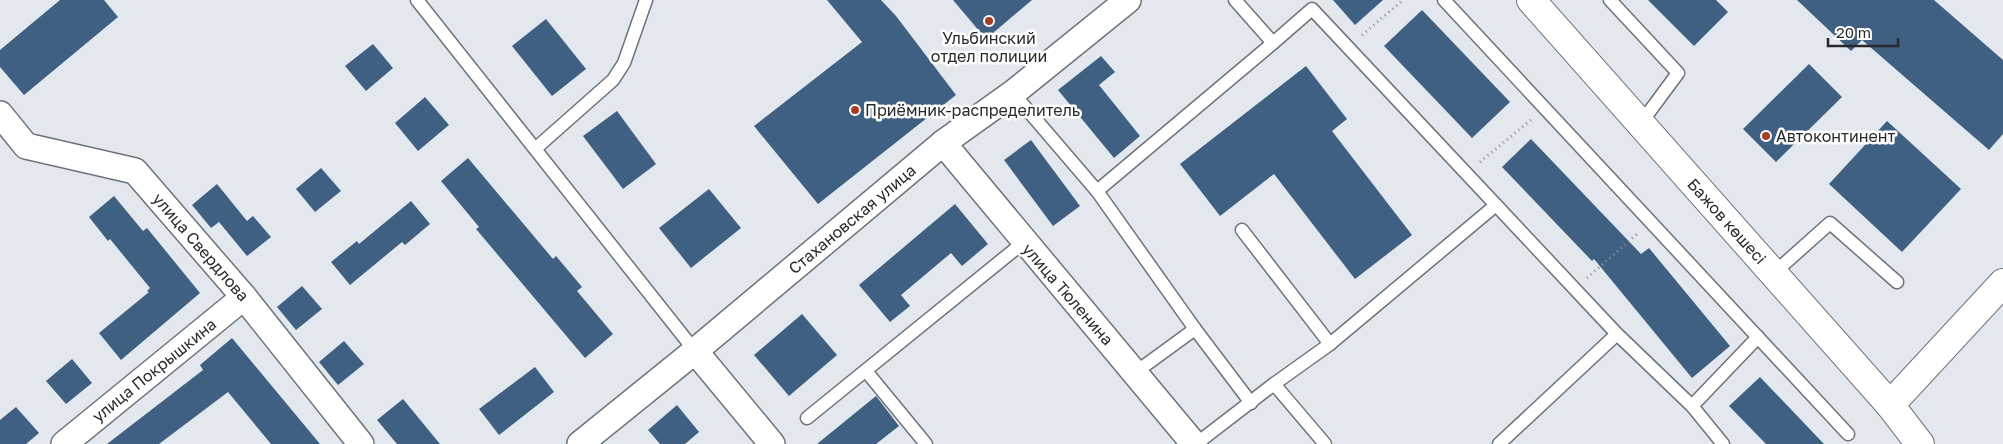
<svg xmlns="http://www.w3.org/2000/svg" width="2003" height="444" viewBox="0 0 2003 444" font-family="'Golos Text',sans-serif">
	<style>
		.building { fill: #3f6082 }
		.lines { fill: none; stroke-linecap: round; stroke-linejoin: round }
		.service-casing { stroke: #6e7379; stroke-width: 15 }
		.minor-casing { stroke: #6e7379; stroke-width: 28 }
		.secondary-casing { stroke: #6e7379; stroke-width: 30 }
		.primary-casing { stroke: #6e7379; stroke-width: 30 }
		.path { stroke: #8d9195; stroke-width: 3; stroke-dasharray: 1 4; stroke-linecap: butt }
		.service { stroke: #fff; stroke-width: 12 }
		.minor { stroke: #fff; stroke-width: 25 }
		.secondary { stroke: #fff; stroke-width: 28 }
		.primary { stroke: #fff; stroke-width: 28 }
		.poi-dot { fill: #a73e24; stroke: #fff; stroke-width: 2 }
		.labels { text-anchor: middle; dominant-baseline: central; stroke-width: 5; stroke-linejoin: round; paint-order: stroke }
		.poi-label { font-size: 16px; fill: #272a2c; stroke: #fff; text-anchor: start }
		.street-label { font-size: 16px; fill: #272a2c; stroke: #fff }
	</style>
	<rect width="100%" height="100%" fill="#e3e8ef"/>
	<g class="building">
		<path d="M60,0H104L118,17L24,95L0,67V50Z"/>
		<path d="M827,0H881L896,16L956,95L818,204L754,126L862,42Z"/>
		<path d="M953,0H1032L986,39Z"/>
		<path d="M1333,0H1383L1355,25Z"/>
		<path d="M1648,0H1716L1728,12L1694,46Z"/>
		<path d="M1797,0H1934L2003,60V134L1989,150L1862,40L1851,51Z"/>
		<path d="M1422,10L1510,102L1472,138L1384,46Z"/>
		<path d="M546,19L586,69L552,96L512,46Z"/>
		<path d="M373,44L393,68L366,91L345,66Z"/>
		<path d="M1101,56L1115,72L1099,85L1140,136L1114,158L1058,90Z"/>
		<path d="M1809,64L1842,97L1776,162L1743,129Z"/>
		<path d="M1306,66L1347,119L1332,131L1412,235L1355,279L1274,174L1220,216L1180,164Z"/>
		<path d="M425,97L449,125L418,151L395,123Z"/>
		<path d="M617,111L656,164L623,189L583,136Z"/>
		<path d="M1887,121L1961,189L1902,252L1829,184Z"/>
		<path d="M1531,139L1641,254L1649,248L1730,346L1692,378L1594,259L1592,261L1502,167Z"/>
		<path d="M1031,140L1080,206L1053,226L1004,160Z"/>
		<path d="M468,158L553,259L556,256L582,287L577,291L613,334L585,358L476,229L479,227L441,181Z"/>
		<path d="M321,168L341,191L315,212L296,189Z"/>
		<path d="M217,184L247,221L253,216L271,237L247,256L219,222L211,228L192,205Z"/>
		<path d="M709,189L741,228L691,268L659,228Z"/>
		<path d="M114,196L143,231L147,228L200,293L121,360L99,333L149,292L147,291L150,288L110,239L108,241L89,217Z"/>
		<path d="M411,201L430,224L405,245L402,242L350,285L331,262L357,241L359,244Z"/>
		<path d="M955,204L988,244L962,266L951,253L901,295L910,306L890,322L859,285Z"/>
		<path d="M302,286L322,309L296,330L277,307Z"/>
		<path d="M802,314L837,355L789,396L754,355Z"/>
		<path d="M232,338L320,444H271L228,392L159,444H107L203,370L200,365Z"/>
		<path d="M344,341L364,364L338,385L319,362Z"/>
		<path d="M72,359L92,383L66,404L46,381Z"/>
		<path d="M535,367L554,392L499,435L479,409Z"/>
		<path d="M1760,377L1824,444H1766L1729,406Z"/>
		<path d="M876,396L899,426L876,444H817Z"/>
		<path d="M403,399L440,444H397L377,420Z"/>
		<path d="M677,405L699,432L685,444H660L648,430Z"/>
		<path d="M16,407L39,433L26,444H0V420Z"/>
	</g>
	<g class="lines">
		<g class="service-casing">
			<g id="service">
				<path d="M417,0L695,351"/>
				<path d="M1235,0L1273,43L1312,9L1617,334L1692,406L1723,444"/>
				<path d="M1444,0L1848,434"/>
				<path d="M1610,0L1678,73L1641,123"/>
				<path d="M1013,93L1097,191L1195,329L1251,403"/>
				<path d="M535,149L613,80L624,63L646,0"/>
				<path d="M1097,191L1273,43"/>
				<path d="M1242,230L1330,344"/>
				<path d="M1774,273L1830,223L1897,282"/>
				<path d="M866,371L926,444"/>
				<path d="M1136,372L1195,329"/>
				<path d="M1274,384L1330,344L1496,205"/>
				<path d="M1692,406L1758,337"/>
				<path d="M807,418L1024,242"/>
				<path d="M1196,444L1274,384L1325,444"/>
				<path d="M1499,444L1617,334"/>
			</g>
		</g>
		<g class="minor-casing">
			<g id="minor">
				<path d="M0,114L26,146L135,171L244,297L361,444"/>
				<path d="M943,143L1194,444"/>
				<path d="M695,351L772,444"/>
				<path d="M64,444L244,297"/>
				<path d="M580,444L695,351L943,143L1013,93L1128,0"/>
			</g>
		</g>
		<g class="secondary-casing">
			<path id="secondary" d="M1890,405L2003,283"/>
		</g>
		<g class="primary-casing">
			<path id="primary" d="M1531,0L1890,405L1920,444"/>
		</g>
		<g class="path">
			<path d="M1362,35L1403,0"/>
			<path d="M1480,162L1531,120"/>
			<path d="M1587,278L1637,234"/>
		</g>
		<use href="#service" class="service"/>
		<use href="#minor" class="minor"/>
		<use href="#secondary" class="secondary"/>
		<use href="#primary" class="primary"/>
	</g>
	<g class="poi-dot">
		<circle cx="989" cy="21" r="5"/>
		<circle cx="855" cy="110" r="5"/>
		<circle cx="1766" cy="136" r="5"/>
	</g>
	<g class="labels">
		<g class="poi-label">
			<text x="989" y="38" text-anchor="middle">Ульбинский<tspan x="989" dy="18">отдел полиции</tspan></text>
			<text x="865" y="110">Приёмник-распределитель</text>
			<text x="1776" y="136">Автоконтинент</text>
		</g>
		<g class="street-label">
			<text transform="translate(852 219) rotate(-40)">Стахановская улица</text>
			<text transform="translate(1727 221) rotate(48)">Бажов көшесі</text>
			<text transform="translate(201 247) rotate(49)">улица Свердлова</text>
			<text transform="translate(1068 294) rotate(49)">улица Тюленина</text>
			<text transform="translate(154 370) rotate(-39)">улица Покрышкина</text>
		</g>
	</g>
	<path d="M1828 38v8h70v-8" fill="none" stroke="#272a2c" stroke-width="2.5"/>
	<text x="1836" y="38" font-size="15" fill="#272a2c" stroke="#ffffff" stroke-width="4" paint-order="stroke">20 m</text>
</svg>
